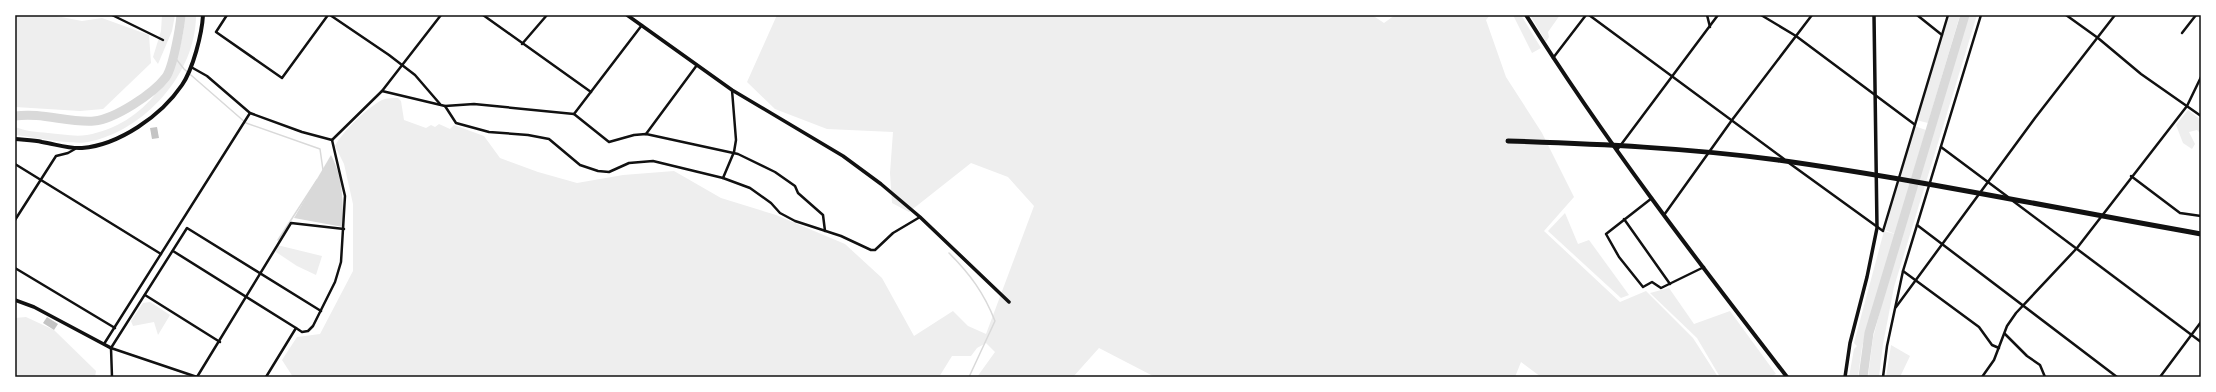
<svg xmlns="http://www.w3.org/2000/svg" width="2216" height="392" viewBox="0 0 2216 392" font-family="Figtree,sans-serif">
	<style>
		.green { fill: #eee }
		.water { fill: #d9d9d9 }
		.lines { fill: none; stroke-linecap: round; stroke-linejoin: round }
		.stream { stroke: #d9d9d9; stroke-width: 1.5 }
		.river { stroke: #d9d9d9; stroke-width: 9 }
		.building { fill: #c4c4c4 }
		.minor { stroke: #111; stroke-width: 2.5 }
		.tertiary { stroke: #111; stroke-width: 3.5 }
		.primary { stroke: #111; stroke-width: 4 }
		.motorway { stroke: #111; stroke-width: 5 }
		.neatline { fill: none; stroke: #111; stroke-width: 1.5 }
	</style>
	<rect width="100%" height="100%" fill="#fff"/>
	<g class="green">
		<path d="M15,15H51L82,21L102,18L149,35L151,63L103,109L80,111L15,107Z"/>
		<path d="M162,15H175L172,31L158,64L153,57L161,31Z"/>
		<path d="M185,15H196C196,74 144,131 88,142C73,145 32,137 15,135V127C25,131 37,132 48,133C60,134 75,137 87,135C145,125 183,71 185,15Z"/>
		<path d="M777,15H1372L1384,23L1395,15H1490L1486,20L1506,77L1542,133L1574,197L1544,231L1620,302L1646,291L1693,338L1718,377H1541L1521,362L1515,377H1155L1099,348L1073,377H977L995,352L986,343L977,348L971,356H952L939,377H293L282,360L297,337L320,334L353,271V204L344,164L335,146C342,132 368,107 382,100C387,98 393,98 398,98L401,101L404,120L426,128L431,125L435,127L439,124L450,129L454,125L484,136L500,158L538,172L577,183L623,175L674,171L721,198L776,215L845,244L882,278L914,336L953,311L968,326L986,334L1034,206L1008,177L971,163L909,212L892,203L890,173L893,132L827,129L775,109L747,82Z"/>
		<path d="M1513,15H1521L1541,48L1532,53Z"/>
		<path d="M1530,15H1560L1548,32L1549,37L1546,42Z"/>
		<path d="M1949,15H1960L1928,123L1916,120Z"/>
		<path d="M1969,15H1977L1894,287L1883,344L1879,377H1868L1873,338L1887,284Z"/>
		<path d="M2188,110L2201,120V134L2197,130L2189,132L2195,144L2192,149L2183,143L2176,125Z"/>
		<path d="M1914,126L1926,130L1895,234L1885,230Z"/>
		<path d="M1565,213L1578,244L1589,240L1629,295L1621,298L1548,231Z"/>
		<path d="M1884,231L1895,234L1862,347L1858,377H1849L1854,349L1857,346L1854,343Z"/>
		<path d="M277,245L322,256L316,275L297,266L276,252Z"/>
		<path d="M1669,288L1694,324L1730,311L1776,374L1769,377H1720L1697,338L1650,293Z"/>
		<path d="M150,302L170,315L158,335L154,322L133,326L131,321L143,303Z"/>
		<path d="M26,317L54,330L96,371L95,377H15V318Z"/>
		<path d="M1891,345L1910,356L1900,377H1886Z"/>
	</g>
	<path class="water" d="M331,155C343,177 343,202 343,227L294,218Z"/>
	<g class="lines">
		<g class="stream">
			<path d="M173,55L184,69L246,123L320,149L323,170"/>
			<path d="M278,240L317,180"/>
			<path d="M949,253C970,274 984,293 995,321L969,377"/>
		</g>
		<g class="river">
			<path d="M15,116C42,112 68,123 94,121C115,119 153,94 166,77C173,67 180,28 181,15"/>
			<path d="M1863,377L1869,333L1965,15"/>
		</g>
	</g>
	<g class="building">
		<path d="M157,127L159,138L152,139L150,128Z"/>
		<path d="M47,317L58,324L54,330L43,323Z"/>
	</g>
	<g class="lines">
		<g class="minor">
			<path d="M112,15L163,40"/>
			<path d="M227,15L216,32L282,78L328,15"/>
			<path d="M330,15L389,55L415,75L440,104"/>
			<path d="M483,15L591,92"/>
			<path d="M1589,15L1784,159"/>
			<path d="M1707,15L1710,27"/>
			<path d="M1761,15L1796,36L1914,124"/>
			<path d="M1917,15L1942,35"/>
			<path d="M2066,15L2098,38L2141,74L2201,116"/>
			<path d="M2182,33L2196,15"/>
			<path d="M522,44L547,15"/>
			<path d="M1553,58L1586,15"/>
			<path d="M191,67L207,76L250,113L302,132L332,140"/>
			<path d="M382,91L445,106L474,104L574,114L609,142L634,135L646,134L738,154L775,172L795,186L798,193L823,215L825,231"/>
			<path d="M445,106L456,123L489,132L528,135L549,139L580,165L598,171L609,172L629,163L653,161L723,178L750,188L771,203L780,213L795,221L841,236L871,250H875L893,233L920,217"/>
			<path d="M574,114L642,25"/>
			<path d="M646,134L697,65"/>
			<path d="M332,140L382,91L441,15"/>
			<path d="M1941,147L2008,197"/>
			<path d="M1617,150L1718,15"/>
			<path d="M1789,163L1883,231L1948,15"/>
			<path d="M15,164L161,254"/>
			<path d="M2131,176L2180,213L2201,216"/>
			<path d="M723,178L734,152L736,140L732,90"/>
			<path d="M1652,198L1606,234L1619,257L1643,287L1652,282L1661,288L1704,267"/>
			<path d="M2013,201L2201,342"/>
			<path d="M1664,215L1732,120L1812,15"/>
			<path d="M1624,219L1670,284"/>
			<path d="M15,220L56,156L68,153L75,149"/>
			<path d="M1917,225L2117,377"/>
			<path d="M173,251L296,328L302,332L308,331L313,326L335,282L341,262L345,196L332,140"/>
			<path d="M15,268L115,328"/>
			<path d="M1903,271L1979,327L1992,345L1999,348"/>
			<path d="M145,295L220,342"/>
			<path d="M1896,307L2035,118L2115,15"/>
			<path d="M2005,334L2027,356L2040,365L2045,377"/>
			<path d="M104,344L250,113"/>
			<path d="M111,348L197,377"/>
			<path d="M112,377L111,348L187,228L321,311"/>
			<path d="M197,377L291,223L344,229"/>
			<path d="M266,377L296,328"/>
			<path d="M1883,377L1887,346L1903,271L1981,15"/>
			<path d="M1982,377L1994,360L2007,326L2016,313L2077,248L2187,106L2201,77"/>
			<path d="M2160,377L2201,322"/>
		</g>
		<g class="tertiary">
			<path d="M627,15L732,90L843,156L881,184L920,217L1009,302"/>
			<path d="M15,300L34,307L111,348"/>
			<path d="M1845,377L1850,343L1867,277L1877,228L1874,15"/>
		</g>
		<g class="primary">
			<path d="M1526,15C1605,141 1696,259 1787,377"/>
			<path d="M15,139C24,140 34,140 42,142C55,144 69,149 82,148C119,145 161,116 182,85C193,69 202,34 203,15"/>
		</g>
		<path class="motorway" d="M1508,141C1599,144 1689,148 1778,160C1920,180 2060,209 2201,234"/>
	</g>
	<rect width="2216" height="392" fill="none" stroke="#ffffff" stroke-width="32"/>
	<rect x="16" y="16" width="2184" height="360" class="neatline"/>
</svg>
